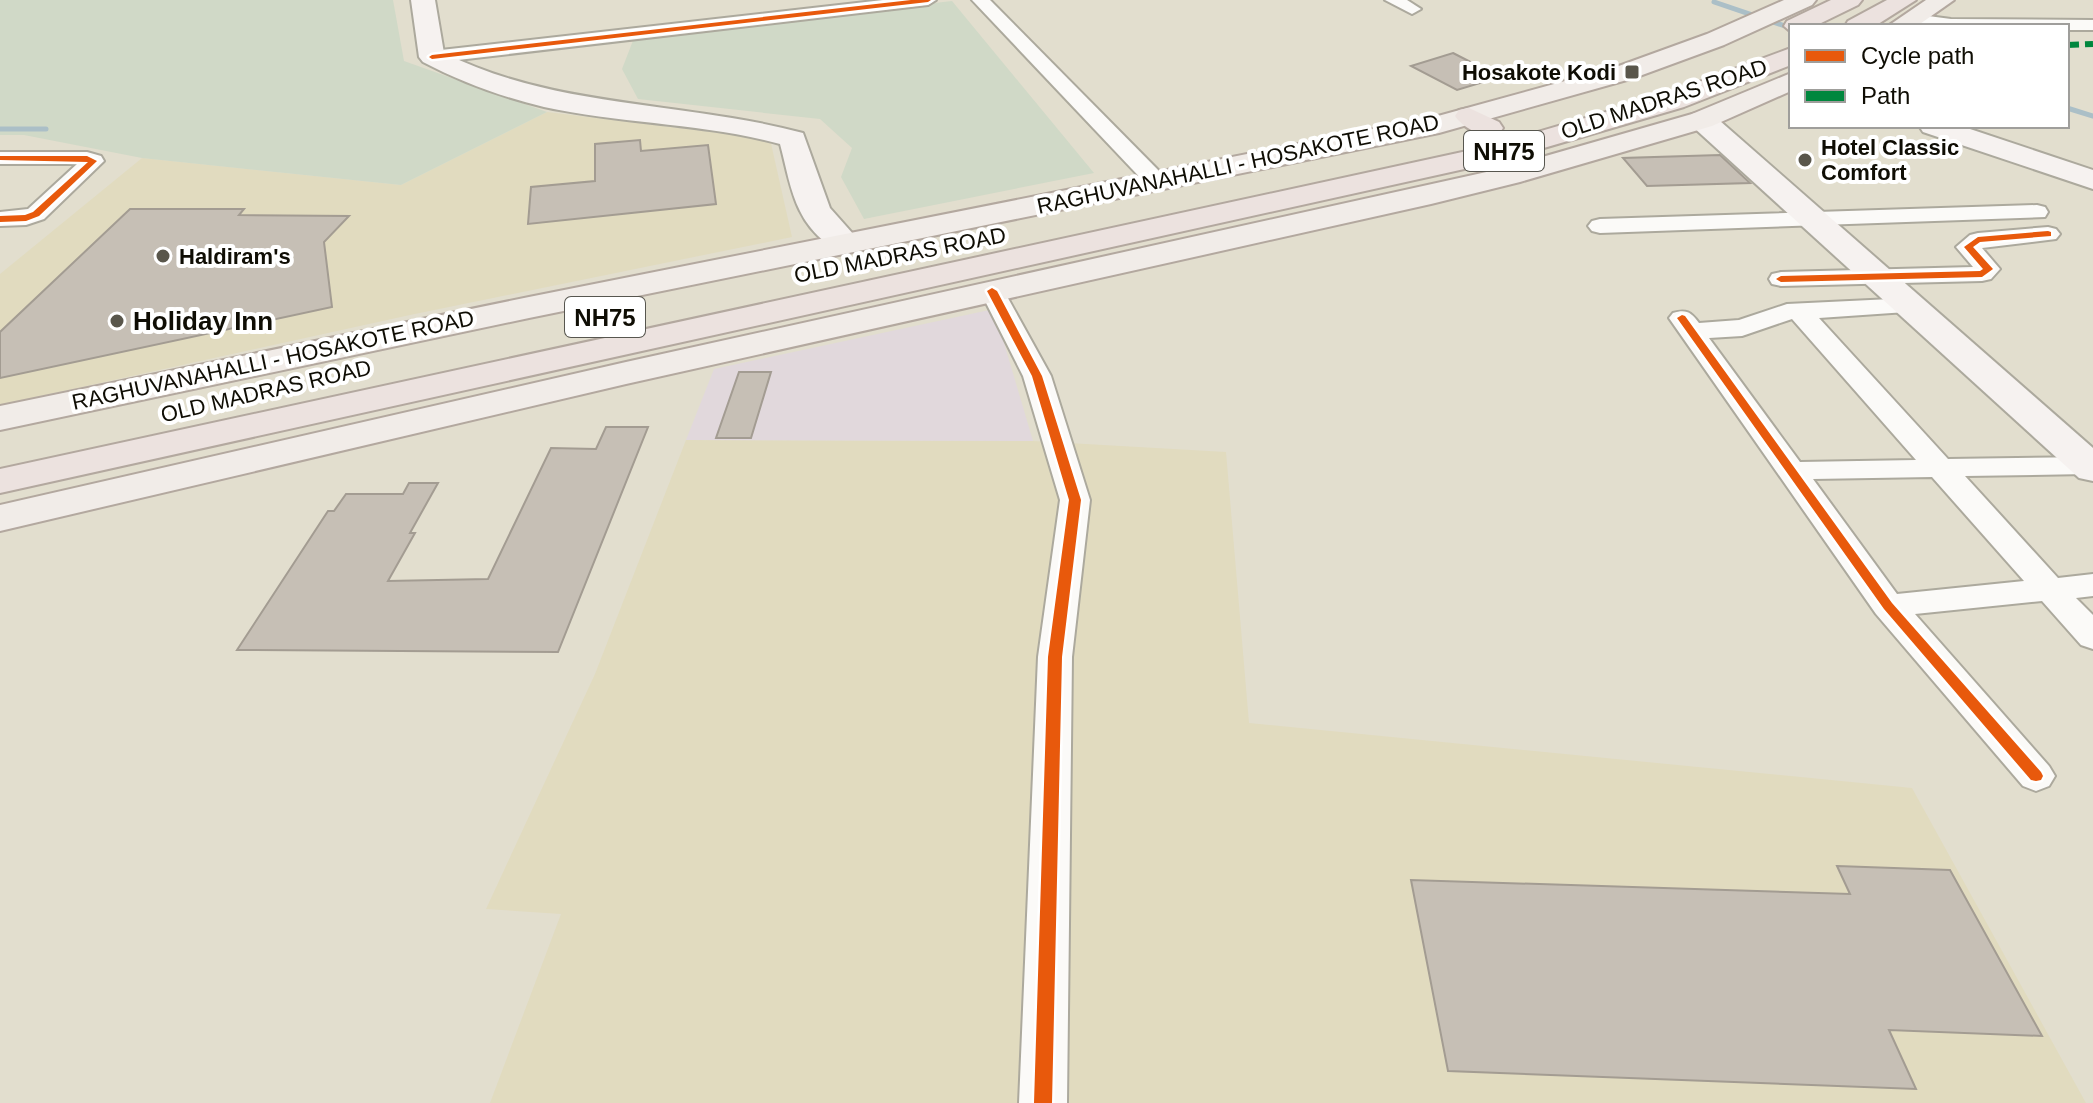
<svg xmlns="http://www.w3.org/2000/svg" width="2093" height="1103" viewBox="0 0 2093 1103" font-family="Helvetica,sans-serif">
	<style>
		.built { fill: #e1dbbf }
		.education { fill: #e1d8dc }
		.green { fill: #d0d9c7 }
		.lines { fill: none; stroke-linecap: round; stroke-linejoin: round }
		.stream { stroke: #abbfc7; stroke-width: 5 }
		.building { fill: #c6bfb5; stroke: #a39c92; stroke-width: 2 }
		.street-casing { stroke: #aca99d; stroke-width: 4 }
		.secondary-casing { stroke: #aca99d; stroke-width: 4 }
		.primary-casing { stroke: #b3a89f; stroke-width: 4 }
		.highway-casing { stroke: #b3a89f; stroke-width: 4 }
		.street { fill: #fbfaf8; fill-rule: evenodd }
		.secondary { fill: #f6f2f0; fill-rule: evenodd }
		.primary { fill: #f1ece8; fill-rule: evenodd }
		.highway { fill: #ece2df; fill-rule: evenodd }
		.quiet { stroke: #00873e; stroke-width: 6; stroke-dasharray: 12 6; stroke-linecap: butt }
		.cycleway-casing { stroke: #fff; stroke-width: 5 }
		.cycleway { fill: #e8590c; fill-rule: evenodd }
		.poi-dot { fill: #59564b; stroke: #fff; stroke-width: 3 }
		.labels { text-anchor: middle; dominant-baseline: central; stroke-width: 8; stroke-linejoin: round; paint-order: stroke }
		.far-poi-label { font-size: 22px; font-weight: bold; fill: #0f0d04; stroke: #fff; text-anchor: start }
		.far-street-label { font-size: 22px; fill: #0f0d04; stroke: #fff }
		.shield { fill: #fff; stroke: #57564f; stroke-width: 2 }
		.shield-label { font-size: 24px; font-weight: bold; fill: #0f0d04 }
		.poi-label { font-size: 26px; font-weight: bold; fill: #0f0d04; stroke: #fff; text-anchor: start }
	</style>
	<rect width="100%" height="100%" fill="#e2dece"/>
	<g class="built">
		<path d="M547,112L770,139L792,237L410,315L0,405V274L142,158L401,185Z"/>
		<path d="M686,440L1033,441L1226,452L1249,723L1912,788L2086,1103H490L561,914L486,909L595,674Z"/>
	</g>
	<path class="education" d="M994,309L1033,441L686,440L714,369Z"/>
	<g class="green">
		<path d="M0,0H393L404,61L547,112L401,185L142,158L24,135H0Z"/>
		<path d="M952,1L1094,173L864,219L841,177L852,148L820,119L638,99L622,69L634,38Z"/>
	</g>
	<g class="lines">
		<g class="stream">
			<path d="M1714,2L1791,28"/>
			<path d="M2067,108L2093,116"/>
			<path d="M0,129H46"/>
		</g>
	</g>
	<g class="building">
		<path d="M1453,53L1500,77L1457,90L1411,66Z"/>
		<path d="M640,140L641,151L708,145L716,204L528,224L531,187L595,181V144Z"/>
		<path d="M1720,155L1750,183L1647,186L1623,158Z"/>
		<path d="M130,209H244L239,215L349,216L324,242L332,307L0,378V332Z"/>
		<path d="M739,372H771L751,438H716Z"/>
		<path d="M606,427H648L558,652L237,650L328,511H334L346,494H403L409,483H438L410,533H415L388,581L488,579L551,448L596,449Z"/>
		<path d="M1837,866L1950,870L2042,1036L1889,1030L1916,1089L1448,1071L1411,880L1850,894Z"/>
	</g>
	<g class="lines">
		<g class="street-casing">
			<g id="street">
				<path d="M883,0H936L928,5L432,63L423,57L432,51Z"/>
				<path d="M972,0H990L1165,177L1168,182L1165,187H1149Z"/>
				<path d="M1385,0H1407L1421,9L1412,14Z"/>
				<path d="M1913,14L1951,19L2093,20V30H2067V26H1926L1907,23L1904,19L1907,15Z"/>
				<path d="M0,152H87L101,156L104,161L44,219L26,225L0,226V212L28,209L77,164H0Z"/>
				<path d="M2037,205L2045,207L2048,212L2045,217L1600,233L1592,231L1588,226L1592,221L1600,219Z"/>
				<path d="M2048,227L2056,229L2060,234L2056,239L1982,248L2000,269L1991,279L1982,281L1781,286L1772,284L1769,279L1772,274L1781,272L1973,267L1956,247L1970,235L1978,233Z"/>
				<path d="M992,284L1001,286L1004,291L1051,376L1090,500L1072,657L1067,1103H1019L1038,657L1060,500L1023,376L980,291L983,286Z"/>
				<path d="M1912,298L1921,301L1925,306L1921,311L1819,318L1948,459L2093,457V473L2088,474L1965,476L2058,578L2093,574V596L2076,598L2093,615V649L2081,645L2042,601L1915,614L2049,766L2055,776L2049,786L2036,791L2023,786L1876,614L1669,318L1673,313C1686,309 1691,312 1699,323L1739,320L1787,304ZM1792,319L1916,460L1800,462L1709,338L1742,336ZM1932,477L2024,581L1897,594L1813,479Z"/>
			</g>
		</g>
		<g class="secondary-casing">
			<g id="secondary">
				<path d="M411,0H435L444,53C557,109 684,101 803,133L830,208L862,244L857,251C835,257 810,232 800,211C790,192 786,166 780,144C703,123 622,124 544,107C502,97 461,82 423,62L419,57Z"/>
				<path d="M1702,112L1712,114L2093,448V481L2079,478L1692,126L1688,120L1692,114Z"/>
				<path d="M1919,126H1961L2093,170V189L1923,132Z"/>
			</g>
		</g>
		<g class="primary-casing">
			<g id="primary">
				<path d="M1784,0H1816L1812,5L1724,45L1634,78L1439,133L529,318L0,430V406L529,297L1438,116L1616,67L1707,34Z"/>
				<path d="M1926,0H1954L1917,26H1888Z"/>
				<path d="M1791,73V91L1712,126L1520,182L1431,204L626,384L0,531V505L626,362L1500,169L1692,114Z"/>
			</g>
		</g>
		<g class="highway-casing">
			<g id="highway">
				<path d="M1831,0H1862L1858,5L1815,26H1791V32L1784,26L1787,21Z"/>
				<path d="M1887,0H1916L1875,26H1845L1848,21Z"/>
				<path d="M1791,48V65L1684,107L1496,162L0,493V469L1490,146L1664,95Z"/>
				<path d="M1469,108L1499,122L1503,128L1499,134C1483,138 1465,130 1455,116L1459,110Z"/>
			</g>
		</g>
		<use href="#street" class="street"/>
		<use href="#secondary" class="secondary"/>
		<use href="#primary" class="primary"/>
		<use href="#highway" class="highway"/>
		<path class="quiet" d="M2067,45L2093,44"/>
		<g class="cycleway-casing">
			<g id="cycleway">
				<path d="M911,0H931L928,2L432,59L429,57L432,55Z"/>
				<path d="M0,156H87L97,161L39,216L26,221L0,222V216L25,215L33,212L88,162L0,160Z"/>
				<path d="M2048,231L2051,232V236L1980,242L1973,247L1993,269L1982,277L1781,282L1776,279L1781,276L1980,271L1983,269L1964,247L1978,237Z"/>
				<path d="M992,288L997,291L1042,376L1081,500L1062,657L1052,1103H1034L1048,657L1069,500L1032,376L987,291Z"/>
				<path d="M1682,315L1685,316L1892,603L2041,772L2043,776L2041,780L2036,781L2031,780L1884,609L1677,318Z"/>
			</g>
		</g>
		<use href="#cycleway" class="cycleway"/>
	</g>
	<g class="poi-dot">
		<rect x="1624" y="64" width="16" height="16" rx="4"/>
		<circle cx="1805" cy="160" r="8"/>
		<circle cx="163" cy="256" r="8"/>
		<circle cx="117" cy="321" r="8"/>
	</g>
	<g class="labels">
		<g class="far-poi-label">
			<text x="1616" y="72" text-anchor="end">Hosakote Kodi</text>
			<text x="1821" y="147">Hotel Classic<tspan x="1821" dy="25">Comfort</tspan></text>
			<text x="179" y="256">Haldiram's</text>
		</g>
		<g class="far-street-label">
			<text transform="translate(1664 99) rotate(-18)">OLD MADRAS ROAD</text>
			<text transform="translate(1238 164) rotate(-12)">RAGHUVANAHALLI - HOSAKOTE ROAD</text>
			<text transform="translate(900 255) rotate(-11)">OLD MADRAS ROAD</text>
			<text transform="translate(273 360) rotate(-12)">RAGHUVANAHALLI - HOSAKOTE ROAD</text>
			<text transform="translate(266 391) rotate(-13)">OLD MADRAS ROAD</text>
		</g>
		<g class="shield">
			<rect x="1464" y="131" width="80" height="40" rx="6"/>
			<rect x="565" y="297" width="80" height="40" rx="6"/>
		</g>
		<g class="shield-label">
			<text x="1504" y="151">NH75</text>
			<text x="605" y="317">NH75</text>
		</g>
		<g class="poi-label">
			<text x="133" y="321">Holiday Inn</text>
		</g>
	</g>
	<rect x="1789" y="24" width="280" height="104" fill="#ffffff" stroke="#9f9e9b" stroke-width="2"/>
	<rect x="1805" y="50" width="40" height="12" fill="#e8590c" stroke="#9f9e9b" stroke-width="2"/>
	<text x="1861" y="64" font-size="24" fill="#0f0d04">Cycle path</text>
	<rect x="1805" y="90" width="40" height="12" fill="#00873e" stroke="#9f9e9b" stroke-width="2"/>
	<text x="1861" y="104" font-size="24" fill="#0f0d04">Path</text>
</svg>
